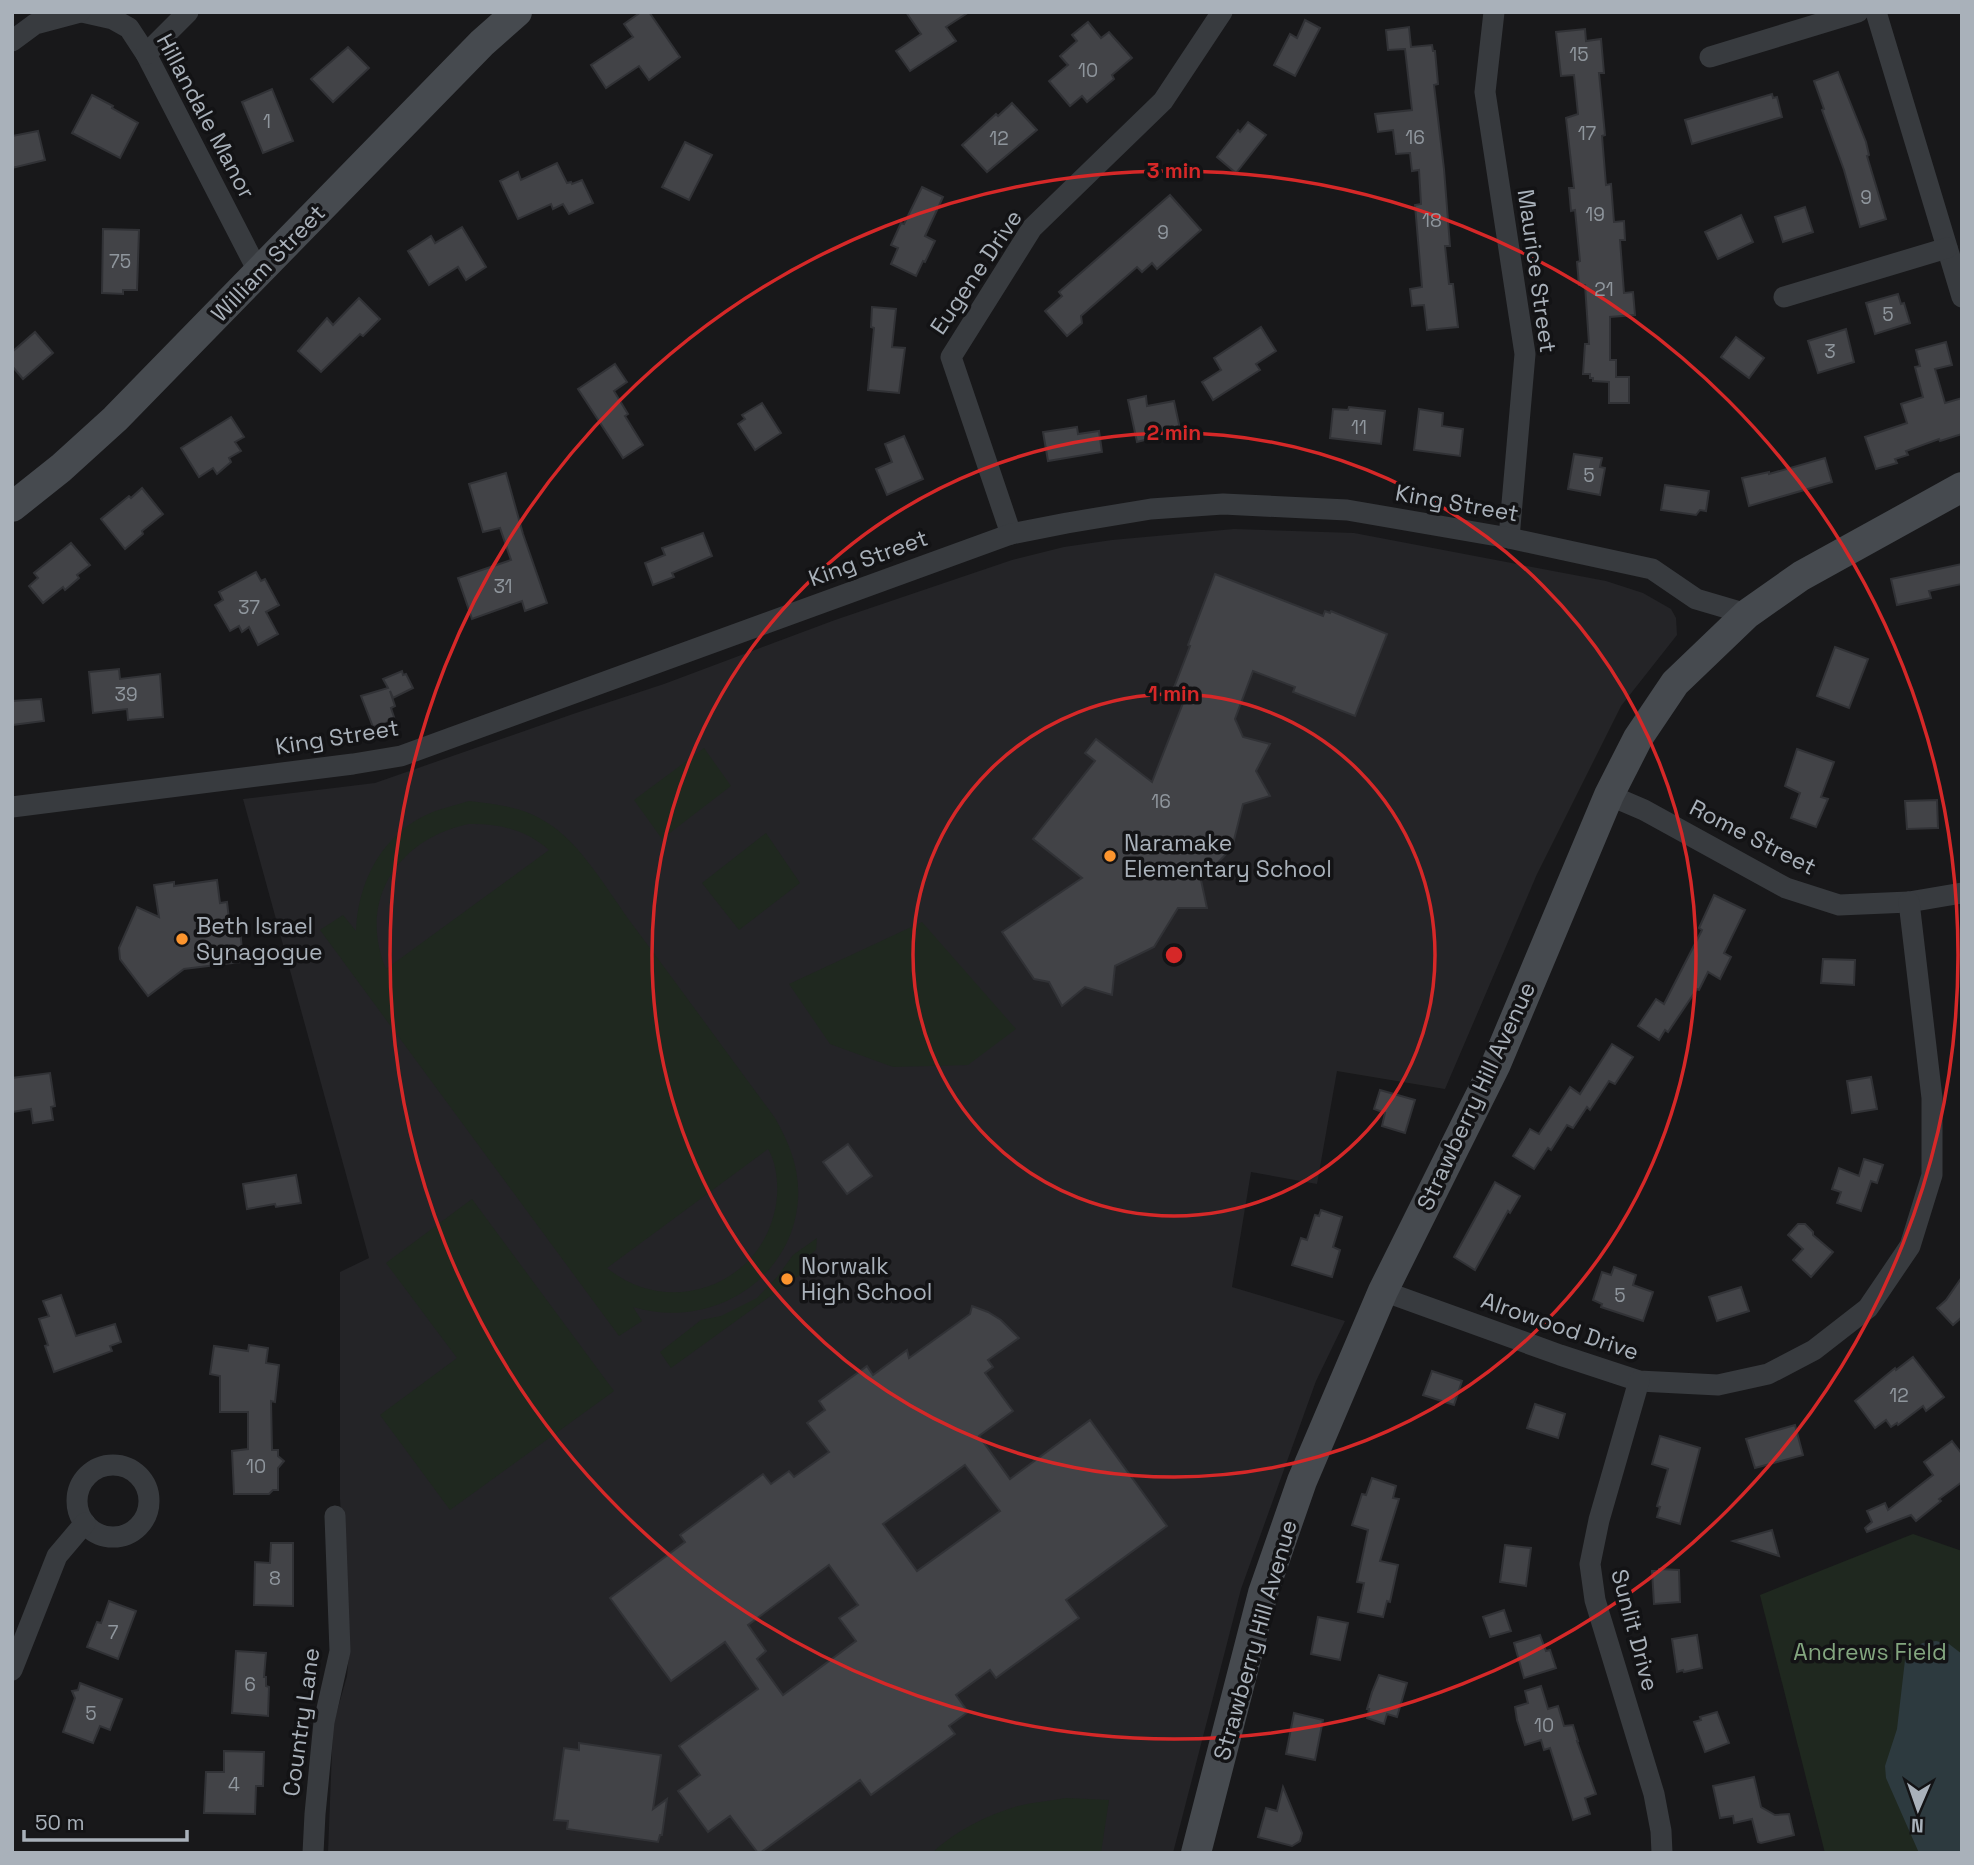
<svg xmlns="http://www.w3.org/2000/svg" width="1974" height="1865" viewBox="0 0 1974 1865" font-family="'Space Grotesk',sans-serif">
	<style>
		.built { fill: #242427 }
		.green { fill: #1f281f; fill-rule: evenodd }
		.water { fill: #2d3a3f }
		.building { fill: #424347; stroke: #313236; stroke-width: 2; fill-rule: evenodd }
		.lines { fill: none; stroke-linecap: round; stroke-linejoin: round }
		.street { stroke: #383b3f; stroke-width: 21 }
		.secondary { stroke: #464a4f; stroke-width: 30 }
		.ring { fill: none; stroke: #d62828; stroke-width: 3.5 }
		.poi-dot { fill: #fc952e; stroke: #131315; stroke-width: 2.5 }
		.labels { text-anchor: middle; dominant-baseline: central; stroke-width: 7; stroke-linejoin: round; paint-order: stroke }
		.number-label { font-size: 19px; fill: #8f969d }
		.street-label { font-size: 23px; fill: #a9b1ba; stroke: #131315 }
		.poi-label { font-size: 23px; fill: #a9b1ba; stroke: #131315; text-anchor: start }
		.park-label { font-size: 23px; fill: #83a67f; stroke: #131315 }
		.centre { fill: #d62828; stroke: #131315; stroke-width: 3.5 }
		.ring-label { font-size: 21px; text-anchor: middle; font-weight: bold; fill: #d62828; stroke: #131315; stroke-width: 7; stroke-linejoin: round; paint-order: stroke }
	</style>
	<rect width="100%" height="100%" fill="#18181a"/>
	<path class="built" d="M1234,529L1354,533L1606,581L1643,593L1671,609L1676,618L1677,635L1621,706L1537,874L1445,1089L1337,1071L1317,1184L1251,1172L1232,1287L1345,1321L1316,1381L1241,1589L1173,1853H328L333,1725L347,1676L349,1654L340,1499V1272L369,1258L243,799L375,783L573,714L664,684L835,620L1012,560L1064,547L1112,540Z"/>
	<g class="green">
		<path d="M704,748L731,786L662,839L634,800Z"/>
		<path d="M469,801C496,804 522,807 546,822C580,842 608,891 632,924C680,988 727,1053 775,1118C790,1144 800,1170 798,1200C792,1282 708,1330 633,1307L642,1321L619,1336L320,930L343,915L356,931C358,884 379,840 422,817C437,809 453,806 469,801ZM469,824C499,823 526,830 549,850L386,969C357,900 399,838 469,824ZM768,1149C776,1162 778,1181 777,1196C770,1281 673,1322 607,1268Z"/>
		<path d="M766,833L800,883L739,930L702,883Z"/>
		<path d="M922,922L1016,1029L968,1065L893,1067L830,1044L789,984Z"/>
		<path d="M472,1199L614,1391L450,1510L380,1415L457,1358L386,1263Z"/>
		<path d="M817,1238L816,1250L807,1257L812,1266L671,1368L660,1352L701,1320L721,1316L757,1298L777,1277L793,1255Z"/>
		<path d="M1913,1534L1962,1551V1853H1825L1760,1595Z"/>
		<path d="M1066,1798L1109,1800L1101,1853H932C955,1831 987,1815 1018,1806C1033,1802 1051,1801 1066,1798Z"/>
	</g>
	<path class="water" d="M1936,1641L1949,1644L1962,1654V1853H1919L1886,1778L1885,1766L1897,1729L1905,1660L1922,1643Z"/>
	<g class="building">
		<path d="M641,12H649L680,57L649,80L639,66L606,88L591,65L633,37L624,24Z"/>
		<path d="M906,12H969L946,27L956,41L910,71L896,51L921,34Z"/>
		<path d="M1305,20L1320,28L1295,76L1274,65L1290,34L1297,38Z"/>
		<path d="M1088,22L1101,38L1109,32L1132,58L1112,75L1114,79L1087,102L1082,96L1070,106L1049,81L1068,65L1060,56L1077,41L1072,35Z"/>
		<path d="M1409,27L1411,47L1432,45L1433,51H1435L1438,84L1434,85L1444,169L1450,246H1445L1449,284H1453L1458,327L1427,330L1424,305L1412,306L1410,289L1422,287L1415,205L1421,204L1419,170L1412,171L1410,153L1396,154L1393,130L1378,132L1375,114L1412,110L1405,49L1388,50L1386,30Z"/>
		<path d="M1585,29L1586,41L1601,39L1604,73H1599L1605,135L1602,136L1606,185L1611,184L1614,222L1624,221L1625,240H1620L1624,293L1633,292L1635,315L1610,317V360H1616V377H1629V403H1609V382L1593,381V378H1590V374H1583L1585,344H1589L1585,285H1579L1577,262L1580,261L1575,210L1571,211L1569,188H1574L1566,118L1578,114L1574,75L1561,76L1556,32Z"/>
		<path d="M348,47L369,68L333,102L311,79Z"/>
		<path d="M1838,72L1866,142L1869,155L1867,156L1886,219L1860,227L1844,170L1822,110L1824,109L1814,81Z"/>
		<path d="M272,89L293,141L263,153L242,102Z"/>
		<path d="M1772,94L1773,98L1777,97L1782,117L1692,144L1685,120Z"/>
		<path d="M92,95L113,106L112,108L138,123L120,158L72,133Z"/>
		<path d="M1012,103L1037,130L987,172L962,145L996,114L998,116Z"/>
		<path d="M1248,122L1266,135L1236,173L1217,157L1238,130L1240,132Z"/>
		<path d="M38,131L45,160L12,168V136Z"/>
		<path d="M685,142L712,155L689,200L662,187Z"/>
		<path d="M557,163L567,183L571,182L572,184L582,180L593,203L569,214L563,204L553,209L551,204L518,219L500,181L518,172L521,180Z"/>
		<path d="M922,187L943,197L925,236L935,241L925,262L923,261L916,276L891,264L898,248L891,245L901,223L904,224Z"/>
		<path d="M1170,195L1201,230L1157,269L1152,263L1142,272L1137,267L1081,316L1082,323L1067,336L1045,311L1062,296L1059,292Z"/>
		<path d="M1805,207L1813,232L1783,242L1775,217Z"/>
		<path d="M1741,215L1753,242L1718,259L1705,232Z"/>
		<path d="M462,227L486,267L466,280L458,267L429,285L408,251L431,236L435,243Z"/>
		<path d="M103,229L139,230L137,290H123V294L102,293Z"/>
		<path d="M1898,294L1901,304L1904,303L1910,323L1875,334L1866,303Z"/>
		<path d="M359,298L380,319L363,336L360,334L321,372L298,351L327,318L333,325Z"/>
		<path d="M872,307L896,309L892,347L905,348L899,393L868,390L874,328L871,327Z"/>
		<path d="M1261,327L1276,351L1256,364L1260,370L1213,400L1202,382L1221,370L1214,358Z"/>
		<path d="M1846,329L1854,362L1818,373L1808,341Z"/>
		<path d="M35,332L53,353L23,379L12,366V352Z"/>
		<path d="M1736,337L1764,358L1749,378L1721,357Z"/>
		<path d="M1946,342L1952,365L1935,369L1945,403L1962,398V434L1940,441L1939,439L1906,451L1908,455L1895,459L1897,463L1876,469L1865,437L1907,423L1901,404L1923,397L1915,367L1920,366L1916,350Z"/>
		<path d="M615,364L627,382L614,391L628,414L625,416L643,445L623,458L578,389Z"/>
		<path d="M1146,396L1147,406L1174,401L1180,429L1155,434L1156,437L1137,442L1128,400Z"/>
		<path d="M762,403L781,433L755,450L738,424L745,419L742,415Z"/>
		<path d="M1349,407L1385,411L1381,444L1330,438L1333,409L1348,410Z"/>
		<path d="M1419,409L1443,413L1442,426L1463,429L1460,456L1414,450Z"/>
		<path d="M231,417L244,437L235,442L241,451L229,458L231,462L217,474L213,468L199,477L181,448Z"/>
		<path d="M1077,427L1078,434L1099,431L1102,452L1048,461L1043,432Z"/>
		<path d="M904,436L923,479L887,495L876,469L892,462L885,444Z"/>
		<path d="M1574,454L1602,458L1600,467L1605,468L1600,495L1568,489Z"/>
		<path d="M1825,458L1832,482L1749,506L1742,478L1769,472V474Z"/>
		<path d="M506,473L523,534L547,603L525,611L522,601L472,619L458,578L511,560L500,528L483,532L469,484Z"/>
		<path d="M1665,485L1709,491L1706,511L1700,510L1696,515L1661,510Z"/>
		<path d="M142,488L163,514L142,531L143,534L125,549L101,519L129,496L131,498Z"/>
		<path d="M703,533L712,556L672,573L674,577L653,585L645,563L665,555L662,548Z"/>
		<path d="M71,543L90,565L77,575L79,578L65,590L63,587L43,603L29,586L38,578L34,573Z"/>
		<path d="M1962,564V584L1929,591L1931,598L1897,605L1891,579Z"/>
		<path d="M256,572L261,581L265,579L279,605L266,612L278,634L258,645L249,627L242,632L239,626L230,631L215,605L223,600L219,592Z"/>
		<path d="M1215,574L1323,616L1325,611L1330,613L1331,611L1387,634L1355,716L1293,692L1295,687L1253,671L1235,719L1243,737L1270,744L1256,771L1270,796L1243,804L1232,848L1201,880L1207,908H1178L1154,947L1115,966L1112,995L1085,987L1062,1006L1049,982L1034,979L1002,932L1082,878L1033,839L1095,761L1085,753L1096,739L1152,782L1183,703L1170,698L1190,646L1188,645Z"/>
		<path d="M1835,647L1868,659L1849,708L1817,696Z"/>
		<path d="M119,669L120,679L160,674L163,717L128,720L127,709L93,713L89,672Z"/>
		<path d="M402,671L403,675L406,674L413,688L393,698L390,691L395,706L391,708L395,720L373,727L361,696L388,688L383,679Z"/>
		<path d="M41,699L44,721L12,725V701Z"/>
		<path d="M1797,749L1834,762L1821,797L1828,799L1816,827L1791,818L1800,793L1785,786Z"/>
		<path d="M1937,800L1938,828L1907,829L1905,801Z"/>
		<path d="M217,880L220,903L227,902L229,919L235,918L237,929H240L242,950L240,951V962L184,969L148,996L120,959L119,948L137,907L159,917L154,885L174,882V886Z"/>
		<path d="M1714,895L1745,910L1724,953L1731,957L1720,979L1708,972L1699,990L1697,989L1668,1032L1665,1030L1659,1040L1638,1026L1656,999L1664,1004L1702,930L1699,928Z"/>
		<path d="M1823,959L1855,960L1854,985L1821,983Z"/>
		<path d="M1612,1044L1633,1057L1615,1084L1609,1081L1590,1110L1587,1107L1573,1128L1567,1125L1551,1150L1548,1148L1534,1169L1513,1156L1530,1129L1539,1134L1570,1087L1580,1094Z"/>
		<path d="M50,1073L55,1106L51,1107L53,1120L33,1123L31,1109L12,1112V1078Z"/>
		<path d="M1871,1077L1877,1109L1852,1113L1847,1081Z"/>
		<path d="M1380,1090L1415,1100L1405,1133L1382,1126L1385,1113L1374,1109Z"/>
		<path d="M848,1144L872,1176L847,1194L823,1162Z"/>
		<path d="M1864,1159L1883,1165L1877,1183L1871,1181L1861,1211L1837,1203L1841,1192L1832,1189L1839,1168L1859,1176Z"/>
		<path d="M296,1175L301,1203L276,1207L275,1204L247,1209L243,1184Z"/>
		<path d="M1495,1182L1520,1196L1510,1213L1508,1211L1475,1270L1454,1257Z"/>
		<path d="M1321,1210L1342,1217L1333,1247L1340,1250L1332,1277L1292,1265L1301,1238L1307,1240L1315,1215L1319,1216Z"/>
		<path d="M1798,1224H1805L1813,1232V1235L1833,1252L1811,1277L1793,1260L1803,1249L1788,1235Z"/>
		<path d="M1614,1267L1636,1275L1633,1285L1653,1292L1643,1321L1601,1307L1602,1304L1593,1300L1602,1272L1611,1275Z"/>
		<path d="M1962,1277V1317L1953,1325L1937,1308L1946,1300Z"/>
		<path d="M1741,1287L1749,1311L1717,1321L1709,1297Z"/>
		<path d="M61,1295L76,1336L115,1324L121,1342L110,1346L112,1351L54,1372L45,1346L48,1345L39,1319L49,1316L43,1301Z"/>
		<path d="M972,1306L988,1312L1001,1320L1019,1338L988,1360L993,1367L985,1373L1013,1411L979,1436L1010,1479L1090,1420L1167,1526L1066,1600L1079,1618L996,1678L990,1670L956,1695L968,1712L949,1726L955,1734L871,1795L860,1780L760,1853H758L730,1816L708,1832L678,1791L700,1775L679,1746L758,1689L725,1642L671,1681L610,1598L685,1542L680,1535L763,1474L771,1484L789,1471L794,1477L829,1452L807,1423L825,1410L819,1401L867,1366L873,1375L907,1350L909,1358L970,1314ZM965,1465L1000,1511L917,1571L883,1524ZM829,1565L858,1605L839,1618L856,1641L783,1695L757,1659L766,1651L748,1625Z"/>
		<path d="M249,1345L268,1348L266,1363L279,1365L275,1402L271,1401L272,1450H278V1456L284,1461L278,1468V1490H273L269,1494H234L232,1451L248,1449V1412H220V1376L210,1374L214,1346L248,1351Z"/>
		<path d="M1913,1357L1944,1397L1926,1411L1923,1406L1898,1425L1897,1423L1891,1427L1886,1420L1875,1428L1855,1401L1895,1368L1896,1370Z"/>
		<path d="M1432,1371L1462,1381L1454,1405L1423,1395Z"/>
		<path d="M1535,1404L1565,1414L1558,1438L1527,1428Z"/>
		<path d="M1795,1425L1803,1455L1755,1468L1746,1439Z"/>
		<path d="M1660,1436L1700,1448L1680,1524L1657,1517L1660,1507L1657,1506L1668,1469L1652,1464Z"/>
		<path d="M1952,1441L1962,1454V1482L1939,1499L1941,1501L1916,1521L1911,1515L1867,1532L1865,1528L1872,1522L1867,1511L1885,1503L1888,1510L1933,1475L1924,1462Z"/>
		<path d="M1372,1478L1396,1486L1393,1498L1399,1499L1380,1561L1398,1565L1390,1602L1387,1601L1383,1617L1358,1612L1364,1583L1357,1582L1368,1530L1352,1525L1362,1494L1366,1495Z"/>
		<path d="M1772,1530L1779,1556L1733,1541Z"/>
		<path d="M271,1543H293V1606L254,1605L255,1562L270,1563Z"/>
		<path d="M1505,1545L1531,1548L1526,1586L1500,1582Z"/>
		<path d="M1659,1569L1679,1570L1680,1602L1654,1604L1652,1571H1659Z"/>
		<path d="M109,1601L136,1611L118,1659L87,1647L97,1622L101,1623Z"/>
		<path d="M1504,1610L1511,1631L1490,1637L1483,1617Z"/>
		<path d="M1318,1617L1348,1623L1340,1660L1311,1654Z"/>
		<path d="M1540,1635L1546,1651L1550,1650L1556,1668L1524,1678L1514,1643Z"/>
		<path d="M1697,1635L1702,1668L1684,1672L1683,1670L1677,1672L1672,1639Z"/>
		<path d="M236,1651L266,1653L264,1677H266V1686L269,1687L268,1716L232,1713Z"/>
		<path d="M1379,1675L1407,1683L1397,1717L1387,1714L1384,1724L1367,1718L1369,1709H1367L1372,1692Z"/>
		<path d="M80,1683L122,1699L110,1730L100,1726L93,1743L63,1732L75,1698L72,1691L78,1690Z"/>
		<path d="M1541,1686L1548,1709L1558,1706L1564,1726L1573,1725L1578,1741H1577L1596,1794L1585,1798L1590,1814L1573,1820L1550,1748L1544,1750L1541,1740L1525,1745L1517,1720L1515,1707L1528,1703L1525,1691Z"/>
		<path d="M1717,1712L1729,1743L1705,1752L1694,1722L1701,1720L1700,1717Z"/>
		<path d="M1294,1713L1323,1720L1315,1760L1286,1754Z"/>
		<path d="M579,1743L661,1755L653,1809L667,1799L662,1835H660L658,1842L567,1829L568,1821L554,1820L564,1748L579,1750Z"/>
		<path d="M224,1751L264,1752L263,1786H256L255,1814L204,1813L206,1772H224Z"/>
		<path d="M1754,1777L1761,1807L1775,1815L1789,1814L1794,1835L1761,1843L1758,1842L1752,1819L1734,1823L1733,1816L1720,1818L1713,1786Z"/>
		<path d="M1283,1787L1302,1833L1300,1841L1292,1846L1258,1837L1266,1808L1277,1811Z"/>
	</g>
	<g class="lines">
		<g class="street">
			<path d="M82,12L113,19L129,28L146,54L259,273"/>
			<path d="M1494,12L1485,92L1525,354L1509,538"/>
			<path d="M1876,12L1962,297"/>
			<path d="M12,41L35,24L80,12"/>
			<path d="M146,54L188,12"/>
			<path d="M1710,57L1858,12"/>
			<path d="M1784,297L1947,248"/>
			<path d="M1011,534L951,357L1032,228L1163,101L1222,12"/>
			<path d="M1609,795L1644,810L1786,888L1839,905L1909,902L1962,893"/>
			<path d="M12,807L353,764L401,756L1011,534L1067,523L1151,509L1223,504L1347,510L1509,538L1652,569L1696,599L1747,614"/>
			<path d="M1383,1291L1560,1355L1639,1381L1718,1385L1768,1374L1814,1350L1868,1308L1910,1246L1932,1175V1098L1909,902"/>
			<path d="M1639,1381L1599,1520L1590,1564L1595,1600L1654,1794L1661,1831L1662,1853"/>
			<circle cx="113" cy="1501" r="36"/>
			<path d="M12,1670L57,1556L85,1523"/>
			<path d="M313,1853L315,1814L324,1722L340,1651L335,1516"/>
		</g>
		<g class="secondary">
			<path d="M12,507L61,468L115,419L482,43L517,12"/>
			<path d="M1196,1853L1263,1593L1302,1481L1383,1291L1496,1064L1609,795L1638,738L1675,683L1747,614L1801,576L1962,487"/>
		</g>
	</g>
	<g class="ring">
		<circle cx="1174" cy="955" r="261"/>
		<circle cx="1174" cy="955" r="522"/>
		<circle cx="1174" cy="955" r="784"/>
	</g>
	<g class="poi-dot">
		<circle cx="1110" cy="856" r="7"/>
		<circle cx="182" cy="939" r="7"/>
		<circle cx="787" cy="1279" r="7"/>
	</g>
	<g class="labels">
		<g class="number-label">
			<text x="1579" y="54">15</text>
			<text x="1088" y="70">10</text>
			<text x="267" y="121">1</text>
			<text x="1587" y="133">17</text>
			<text x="1415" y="137">16</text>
			<text x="999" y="138">12</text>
			<text x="1866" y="197">9</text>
			<text x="1595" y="214">19</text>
			<text x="1432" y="220">18</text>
			<text x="1163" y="232">9</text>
			<text x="120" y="261">75</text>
			<text x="1604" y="289">21</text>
			<text x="1888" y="314">5</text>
			<text x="1830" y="351">3</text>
			<text x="1359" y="427">11</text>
			<text x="1589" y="475">5</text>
			<text x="503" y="586">31</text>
			<text x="249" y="607">37</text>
			<text x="126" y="694">39</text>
			<text x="1161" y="801">16</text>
			<text x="1620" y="1295">5</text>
			<text x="1899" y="1395">12</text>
			<text x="256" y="1466">10</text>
			<text x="275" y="1578">8</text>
			<text x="113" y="1632">7</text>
			<text x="250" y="1684">6</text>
			<text x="91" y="1713">5</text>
			<text x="1544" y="1725">10</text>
			<text x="234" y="1784">4</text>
		</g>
		<g class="street-label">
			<text transform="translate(206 116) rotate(62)">Hillandale Manor</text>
			<text transform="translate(268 263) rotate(-46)">William Street</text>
			<text transform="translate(1537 271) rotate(82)">Maurice Street</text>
			<text transform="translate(976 272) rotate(-56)">Eugene Drive</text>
			<text transform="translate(1457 503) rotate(10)">King Street</text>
			<text transform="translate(868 558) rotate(-20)">King Street</text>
			<text transform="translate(337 737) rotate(-9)">King Street</text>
			<text transform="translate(1753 837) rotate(27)">Rome Street</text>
			<text transform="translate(1476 1096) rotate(-65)">Strawberry Hill Avenue</text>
			<text transform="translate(1560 1326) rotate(19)">Alrowood Drive</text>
			<text transform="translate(1635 1630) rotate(75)">Sunlit Drive</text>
			<text transform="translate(1255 1640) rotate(-74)">Strawberry Hill Avenue</text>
			<text transform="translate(301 1722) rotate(-82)">Country Lane</text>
		</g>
		<g class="poi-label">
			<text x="1124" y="843">Naramake<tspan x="1124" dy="26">Elementary School</tspan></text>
			<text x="196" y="926">Beth Israel<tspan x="196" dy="26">Synagogue</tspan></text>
			<text x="801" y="1266">Norwalk<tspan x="801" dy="26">High School</tspan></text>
		</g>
		<g class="park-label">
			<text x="1870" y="1652">Andrews Field</text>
		</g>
	</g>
	<circle cx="1174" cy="955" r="10" class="centre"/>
	<g class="ring-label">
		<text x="1174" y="178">3 min</text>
		<text x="1174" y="440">2 min</text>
		<text x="1174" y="701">1 min</text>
	</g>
	<rect width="1974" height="1865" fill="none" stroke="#a9b1ba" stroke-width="28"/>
	<g transform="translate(1918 1809) rotate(182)" stroke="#131315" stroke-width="5" paint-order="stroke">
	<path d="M0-5L12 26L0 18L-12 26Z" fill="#a9b1ba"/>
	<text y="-10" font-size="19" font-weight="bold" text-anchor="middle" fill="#a9b1ba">N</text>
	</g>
	<path d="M24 1830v10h163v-10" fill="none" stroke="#a9b1ba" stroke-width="3.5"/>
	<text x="35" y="1830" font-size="21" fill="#a9b1ba" stroke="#131315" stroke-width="5" paint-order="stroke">50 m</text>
</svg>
